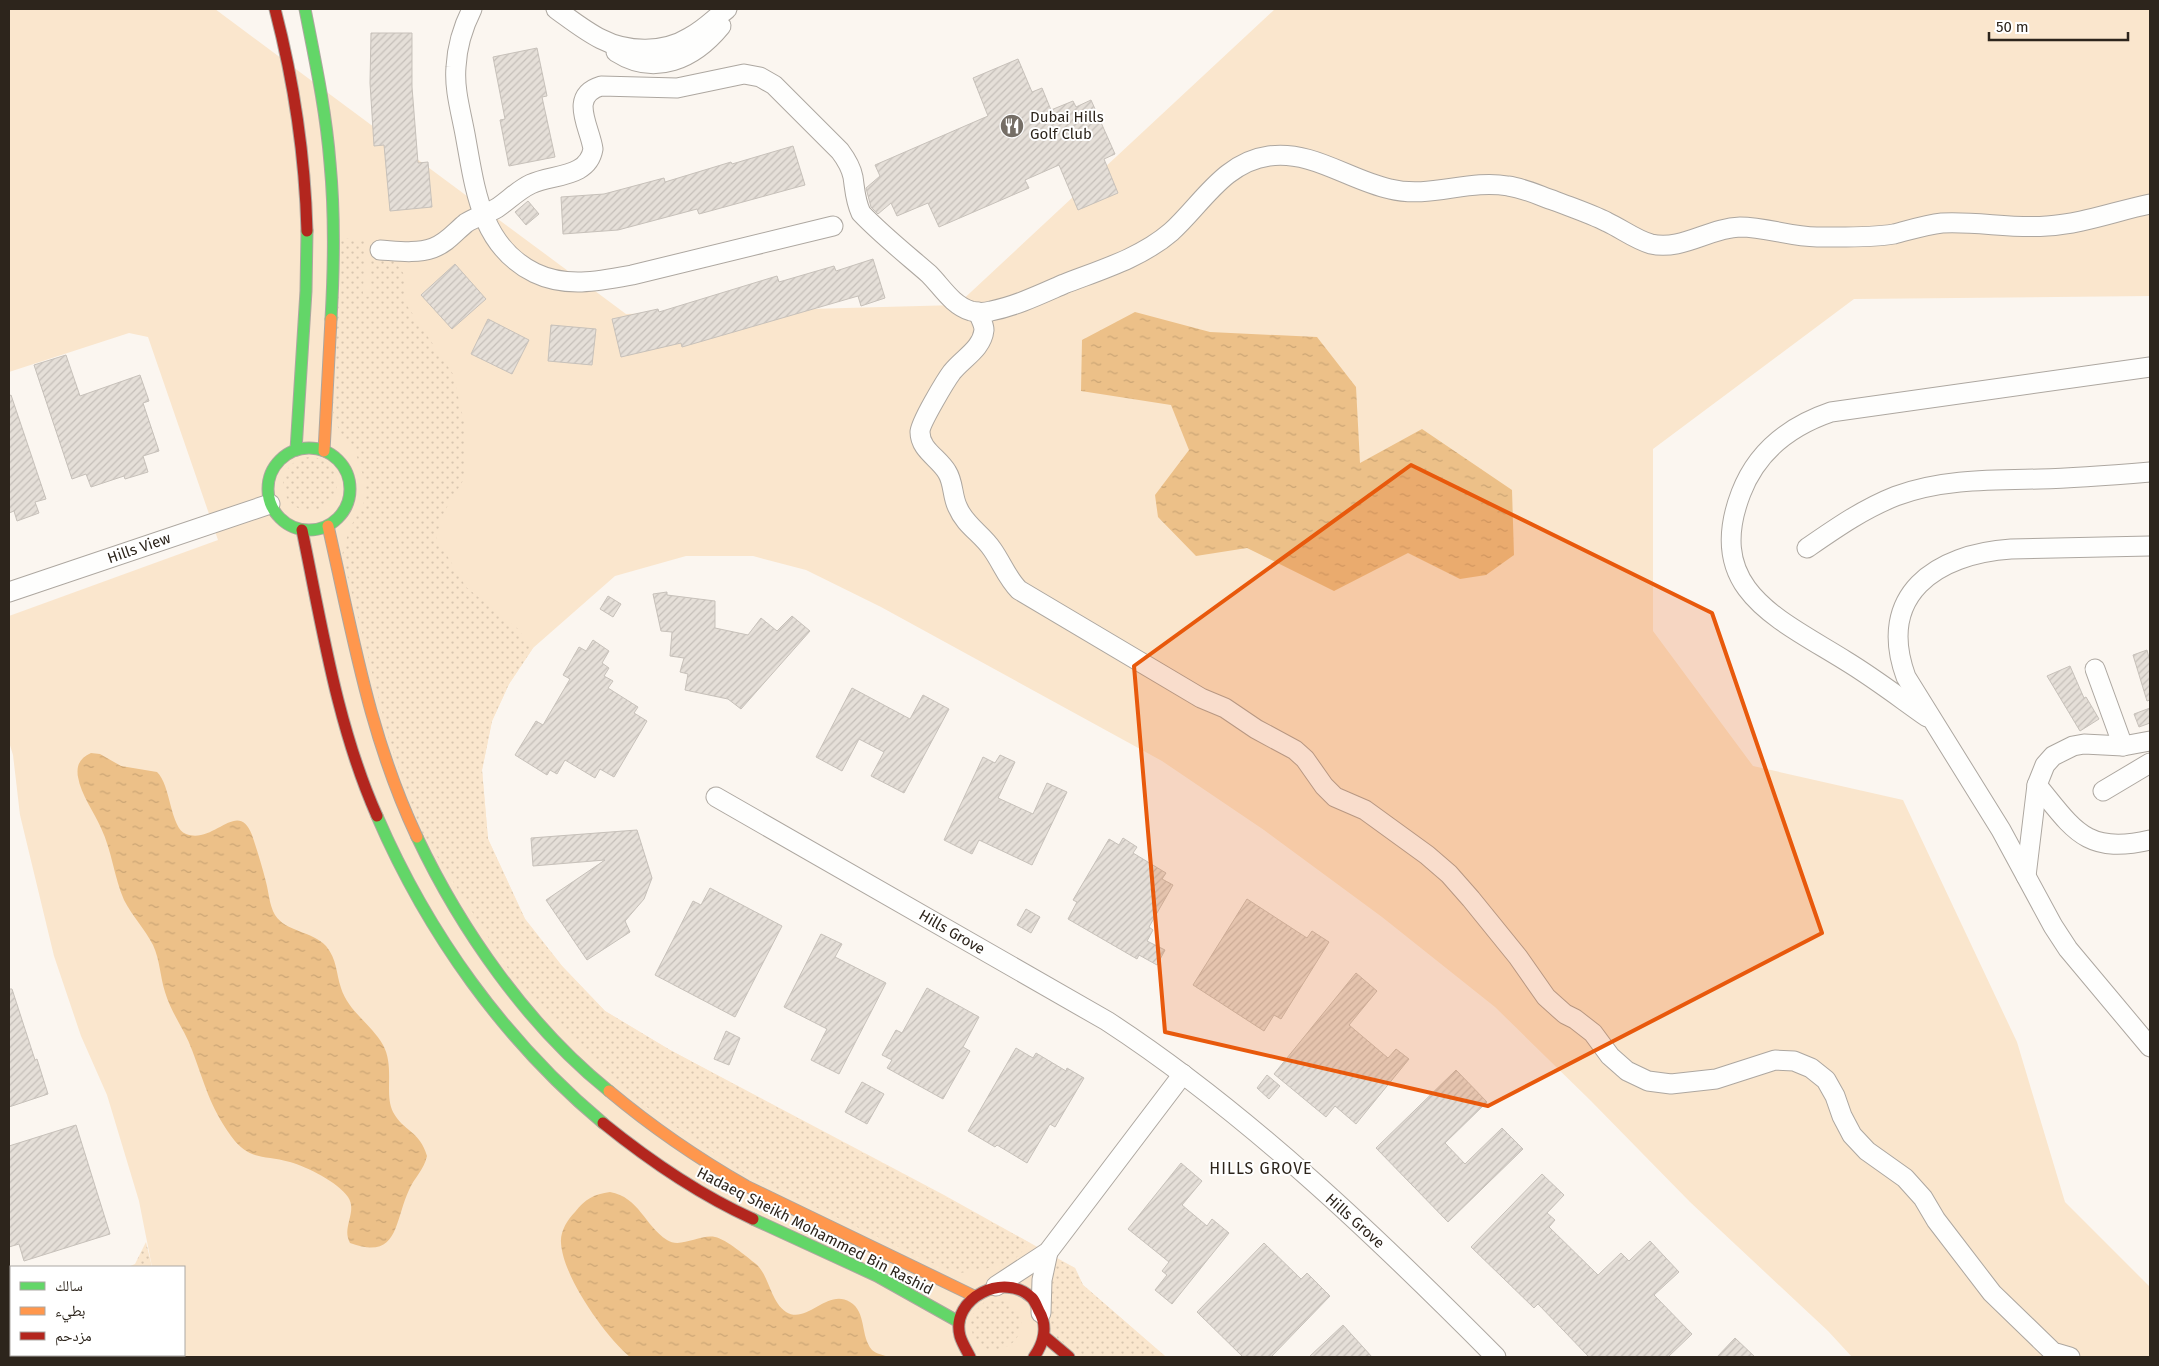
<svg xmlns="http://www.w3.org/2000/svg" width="2159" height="1366" viewBox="0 0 2159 1366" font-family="'Fira Sans','Noto Naskh Arabic',sans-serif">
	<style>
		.green { fill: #fae6cd }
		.garden { fill: url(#garden-dots) }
		.water { fill: url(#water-ripples) }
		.building { fill: url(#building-hatch); stroke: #c7c1ba }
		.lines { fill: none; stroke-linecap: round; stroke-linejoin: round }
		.street-casing { stroke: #ada7a0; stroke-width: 21 }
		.fast-casing { stroke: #ada7a0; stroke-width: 13 }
		.slow-casing { stroke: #ada7a0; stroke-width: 13 }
		.jam-casing { stroke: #ada7a0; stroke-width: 13 }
		.street { stroke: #fefefd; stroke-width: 19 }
		.fast { stroke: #63d668; stroke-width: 11 }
		.slow { stroke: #ff974d; stroke-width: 11 }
		.jam { stroke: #b3261e; stroke-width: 11 }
		.marked { fill: #e8590c; fill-opacity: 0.2; stroke: #e8590c; stroke-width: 4; stroke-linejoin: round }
		.labels { text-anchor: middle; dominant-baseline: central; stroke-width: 4; stroke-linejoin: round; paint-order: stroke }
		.poi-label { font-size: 15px; fill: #2d251c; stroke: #fff; text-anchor: start }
		.street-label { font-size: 15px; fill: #2d251c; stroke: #fff }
		.neighbourhood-label { font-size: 16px; letter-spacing: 1px; fill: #2d251c; stroke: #fff }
	</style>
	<defs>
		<pattern id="garden-dots" width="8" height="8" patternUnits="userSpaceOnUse" patternTransform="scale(1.25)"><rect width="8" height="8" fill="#fae6cd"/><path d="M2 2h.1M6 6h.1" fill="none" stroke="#d7c5af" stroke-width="1.8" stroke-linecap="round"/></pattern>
		<pattern id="water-ripples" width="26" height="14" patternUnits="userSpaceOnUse" patternTransform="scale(1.25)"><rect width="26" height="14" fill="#ecc088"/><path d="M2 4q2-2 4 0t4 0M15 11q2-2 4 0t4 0" fill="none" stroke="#cba575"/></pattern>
		<pattern id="building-hatch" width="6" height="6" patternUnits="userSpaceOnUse" patternTransform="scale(1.25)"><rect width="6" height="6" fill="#e5dfd8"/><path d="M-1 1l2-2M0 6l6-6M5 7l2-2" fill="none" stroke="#c5bfb9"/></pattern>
	</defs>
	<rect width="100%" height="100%" fill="#fbf6f0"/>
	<path class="green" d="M9,9H215L626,314L957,305L1275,9H2150V296L1854,299L1653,449V631L1753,766L1903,800L2017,1042L2065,1202L2150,1287V1357H1852L1828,1331L1690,1202L1591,1101L1495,1007L1382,917L1264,830L1162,761L881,607L806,570L753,556H686L615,576L533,648L509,684L492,721L482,770L488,839L525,919L562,966L605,1011L670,1050L944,1195L1075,1268L1083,1285L1166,1357H189L184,1348V1267H152L139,1201L107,1095L81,1036L54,956L20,815L13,755L9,742V616L218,540L148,337L129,333L9,372Z"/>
	<g class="garden">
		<path d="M338,238L365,240L363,297L371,296L370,249L391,256L406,277V304L453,374L465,426L464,479L444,512L436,537L466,587L518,629L533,648L509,684L492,721L482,770L488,839L525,919L562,966L605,1011L670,1050L1030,1243L1014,1260L986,1269L960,1273L936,1265L742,1172L629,1095L519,986L421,831L390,743L342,555L349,530L364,502V478L355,451L340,432L333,415Z"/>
		<circle cx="310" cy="484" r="27"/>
		<path d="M146,1242L152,1267H128L135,1264Z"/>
		<path d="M1048,1255L1075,1268L1083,1285L1166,1357H1083L1057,1338L1049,1319Z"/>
		<path d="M9,1278H11V1355H18L17,1357H9Z"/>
		<path d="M1003,1299C1042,1318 1012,1366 975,1344L969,1318L986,1300Z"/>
		<path d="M184,1348L189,1357H124L118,1355H184Z"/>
	</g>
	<g class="water">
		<path d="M1135,312L1210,332L1317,337L1356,387L1360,463L1422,429L1512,490L1514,555L1486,575L1460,579L1408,553L1334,591L1247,548L1196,556L1158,517L1155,495L1189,450L1171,405L1081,391L1082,340Z"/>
		<path d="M91,753L100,754L121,766L157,772C171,785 170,828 186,834C214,845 238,798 252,835C257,850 262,866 266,882C269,893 269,904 275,915C286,932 312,931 326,946C337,959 336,973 341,988C348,1011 372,1025 383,1045C395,1067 384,1094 393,1112C403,1131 420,1131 427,1156C424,1170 414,1178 409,1190C394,1222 399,1261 350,1243C341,1227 358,1212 348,1197C338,1182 307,1167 290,1162C264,1154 250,1162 231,1136C209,1105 205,1084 192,1050C185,1030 171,1013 165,992C160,976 160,960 153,945C145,929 132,916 124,900C114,877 112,851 101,828C94,812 81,795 78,777C76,765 80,758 91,753Z"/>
		<path d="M610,1192C639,1197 645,1226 667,1240C680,1249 700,1234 715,1237C726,1239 747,1257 756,1264C770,1277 770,1301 786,1312C807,1325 827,1288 850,1302C867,1312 860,1336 872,1350C876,1354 884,1355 889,1357H630C605,1336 563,1277 561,1243C560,1232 567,1220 575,1212C585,1199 594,1194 610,1192Z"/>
	</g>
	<g class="building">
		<path d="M371,33H412V87L418,163L428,162L432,207L390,211L384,145L374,146L370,83Z"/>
		<path d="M537,48L547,96L542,97L555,157L509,166L500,120L505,119L493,57Z"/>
		<path d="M1018,59L1032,92L1042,88L1051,110L1073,101L1076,107L1091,100L1115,154L1104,159L1118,193L1078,210L1059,165L1025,180L1029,188L939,227L928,203L897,216L891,203L878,214L871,207L866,188L880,176L875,165L988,116L973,78Z"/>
		<path d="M793,146L805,185L699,214L697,209L618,230L563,234L561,197L604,194L664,178L665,182L731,162L732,164Z"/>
		<path d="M528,201L539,214L526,225L515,212Z"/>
		<path d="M873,259L885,298L861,306L858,296L682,347L681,343L621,357L612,319L658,309L659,312L777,276L779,282L834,266L836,271Z"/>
		<path d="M455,264L486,299L452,329L421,295Z"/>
		<path d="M488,319L529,340L512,374L471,354Z"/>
		<path d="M551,325L596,329L592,365L548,361Z"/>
		<path d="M66,355L80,396L140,375L149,401L143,403L159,451L143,456L148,472L125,479L124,476L91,487L86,474L72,479L34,365Z"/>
		<path d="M11,395L46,499L35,502L39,513L17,521L14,511L9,513V396Z"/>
		<path d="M667,592V595L715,601V628L748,635L761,618L777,631L792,616L810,631L741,709L728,699L685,690L688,674L680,672L684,658L670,656L672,632L661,631L653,594Z"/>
		<path d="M608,596L621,604L613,617L600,609Z"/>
		<path d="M593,640L609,651L602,663L609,668L604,676L613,681L608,688L638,707L634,713L647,721L614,777L600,769L595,778L565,760L557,774L550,770L547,775L515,755L536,721L543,725L570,679L563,675L579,647L586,651Z"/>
		<path d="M2147,650L2150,662V700L2147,701L2133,655Z"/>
		<path d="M2070,666L2084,698L2086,697L2099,719L2080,731L2047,676Z"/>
		<path d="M852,688L910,719L923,695L949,709L904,793L871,776L884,752L859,739L842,771L816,757Z"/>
		<path d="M2150,708V723L2139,727L2134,714Z"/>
		<path d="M1000,755L1015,762L998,798L1033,814L1047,783L1067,792L1032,865L979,840L972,854L944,840L983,757L995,763Z"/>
		<path d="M637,830L652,878L644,899L625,921L630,932L587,960L546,900L605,860L533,866L531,838Z"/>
		<path d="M1123,838L1137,847L1133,853L1166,873L1162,879L1173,885L1149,927L1153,930L1147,941L1165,950L1157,965L1139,955L1137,959L1068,919L1077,902L1073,900L1109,839L1119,845Z"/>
		<path d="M710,888L782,926L735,1017L655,975L693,901L701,905Z"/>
		<path d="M1247,899L1307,938L1312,931L1329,942L1281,1019L1274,1015L1264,1031L1193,985Z"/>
		<path d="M1026,909L1040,917L1031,933L1017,925Z"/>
		<path d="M821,934L842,944L835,957L886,983L839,1074L811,1060L827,1029L784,1007Z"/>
		<path d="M1356,973L1377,991L1349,1025L1388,1058L1396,1049L1409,1059L1356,1124L1335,1106L1326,1117L1274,1074Z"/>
		<path d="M927,988L979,1017L963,1047L970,1051L943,1099L887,1068L892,1060L882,1055L896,1030L902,1033Z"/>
		<path d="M9,989H12L35,1060L37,1059L48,1094L9,1107Z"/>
		<path d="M726,1031L740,1038L729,1065L714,1059Z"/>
		<path d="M1016,1048L1033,1058L1036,1053L1066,1071L1067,1068L1084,1078L1055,1127L1050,1124L1027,1163L997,1145L995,1147L968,1131Z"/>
		<path d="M1456,1070L1487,1102L1445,1143L1465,1164L1502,1128L1523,1149L1448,1222L1376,1148Z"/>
		<path d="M1267,1075L1280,1086L1269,1099L1257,1088Z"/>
		<path d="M862,1082L884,1094L867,1124L845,1112Z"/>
		<path d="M76,1125L110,1234L24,1261L19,1244L9,1247V1146Z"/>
		<path d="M1181,1163L1202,1181L1182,1205L1207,1226L1212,1219L1229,1233L1172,1304L1155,1290L1167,1275L1162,1271L1169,1262L1128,1229Z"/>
		<path d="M1542,1174L1564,1195L1547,1213L1555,1220L1549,1227L1598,1275L1621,1253L1629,1261L1650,1241L1679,1272L1654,1295L1692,1334L1668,1357H1589L1538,1304L1534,1308L1471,1247Z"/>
		<path d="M1264,1243L1301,1279L1307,1273L1330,1296L1271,1357H1243L1197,1312Z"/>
		<path d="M1343,1325L1372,1357H1309Z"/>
		<path d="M1735,1338L1755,1357H1717Z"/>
	</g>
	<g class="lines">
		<g class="street-casing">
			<g id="street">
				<path d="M472,9C463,27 457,46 456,67C454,89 461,112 465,134C475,188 480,246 535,273C566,288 600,281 632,275L833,226"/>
				<path d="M556,9C570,19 585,31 601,39C628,53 664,53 690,37C704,30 715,18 727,9"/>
				<path d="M616,52C655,77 694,59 721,26"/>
				<path d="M380,250C397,251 416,254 433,248C447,243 455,232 466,223C475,217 487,214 497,208C509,200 518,190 531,184C553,174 588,178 593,149C590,127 568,96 601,86L677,88L744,74L760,77L774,85L840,151C846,159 851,167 853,177C855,190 855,200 861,213C882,235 906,254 929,274C942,287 952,305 971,311C978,313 984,313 991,311C1016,306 1041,294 1064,284C1100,270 1141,258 1171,232C1202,204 1224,162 1269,156C1312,150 1349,180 1390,189C1430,199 1468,179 1508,186C1524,188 1540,196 1555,201C1573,208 1591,214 1607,222C1622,229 1636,240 1651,244C1682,251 1709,228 1740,227C1766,227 1791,237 1817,237C1842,237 1869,238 1894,234C1910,230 1925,225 1942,223C1977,221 2012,229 2047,226C2082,224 2116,211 2150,204"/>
				<path d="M978,312C980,318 984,324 984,330C982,349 963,358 952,372C946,380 920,423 920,432C920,450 939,458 947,472C954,483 952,497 958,508C965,525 982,534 992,549C1002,563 1007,578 1019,590L1201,698L1225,708L1256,729L1295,750L1305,759L1324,786L1335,797L1365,810L1427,855L1449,874L1471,899L1518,957L1546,997L1565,1014L1575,1019L1593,1033L1610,1056L1627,1071L1648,1081L1671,1084L1716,1079L1775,1060L1794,1061L1811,1068L1826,1080L1835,1096L1842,1116L1852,1135L1867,1151L1905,1178L1923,1198L1936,1220L1992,1293L2053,1352L2070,1357"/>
				<path d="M2150,546L2011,549C1936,554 1876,595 1906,677L2001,830L2053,926L2068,949L2150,1047"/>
				<path d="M1807,548C1836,528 1863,509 1896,496C1942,479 1991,480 2040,479C2077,478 2114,475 2150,472"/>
				<path d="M9,592L270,504"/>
				<path d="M2095,669L2123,746"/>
				<path d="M1927,717C1900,698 1874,678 1846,661C1777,618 1704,589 1741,493C1757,451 1790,426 1831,412L2150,367"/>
				<path d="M2037,785C2074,830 2086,855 2150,840"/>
				<path d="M2103,791L2150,763"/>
				<path d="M716,797L1107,1021C1248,1113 1378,1238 1496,1357"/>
				<path d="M2026,876L2037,785L2045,765L2053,756L2073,746L2084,744L2123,746L2150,741"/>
				<path d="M996,1286L1048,1252L1183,1074"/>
				<path d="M1041,1313L1042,1280L1048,1252"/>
			</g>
		</g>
		<g class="fast-casing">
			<g id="fast">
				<path d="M305,9C315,60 326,111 330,163C335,215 334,267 331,319"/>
				<circle cx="309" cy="489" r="41"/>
				<path d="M296,450L306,291L307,231"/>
				<path d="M377,816C428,934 504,1040 603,1123"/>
				<path d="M417,837C461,930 528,1026 609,1091"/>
				<path d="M753,1219L877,1276L959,1322"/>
			</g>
		</g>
		<g class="slow-casing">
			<g id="slow">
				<path d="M324,451L331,319"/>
				<path d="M328,526C353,635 369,735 417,837"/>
				<path d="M609,1091C652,1127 697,1158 746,1186L974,1296"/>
			</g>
		</g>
		<g class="jam-casing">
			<g id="jam">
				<path d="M275,9C294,82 305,156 307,231"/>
				<path d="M302,530C322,626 337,726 377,816"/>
				<path d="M603,1123C650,1161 698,1194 753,1219"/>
				<path d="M1044,1336L1069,1357"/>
				<path d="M970,1357C967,1351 962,1343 960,1336C950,1298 1005,1271 1032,1298C1035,1301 1037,1307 1039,1311C1048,1326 1044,1343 1034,1357"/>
			</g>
		</g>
		<use href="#street" class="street"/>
		<use href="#fast" class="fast"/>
		<use href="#slow" class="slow"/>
		<use href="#jam" class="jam"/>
	</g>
	<path class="marked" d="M1411,465L1712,613L1822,933L1488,1106L1165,1032L1134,666Z"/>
	<defs>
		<g id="restaurant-disc" transform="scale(1.25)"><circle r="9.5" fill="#756e66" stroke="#fff"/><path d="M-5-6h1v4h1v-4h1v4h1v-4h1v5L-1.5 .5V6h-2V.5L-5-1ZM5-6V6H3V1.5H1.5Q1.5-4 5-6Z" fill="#fff"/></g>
	</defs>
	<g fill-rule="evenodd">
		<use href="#restaurant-disc" x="1012" y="126"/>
	</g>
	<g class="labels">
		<g class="poi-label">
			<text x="1030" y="117">Dubai Hills<tspan x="1030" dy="17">Golf Club</tspan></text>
		</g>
		<g class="street-label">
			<text transform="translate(139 548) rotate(-19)">Hills View</text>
			<text transform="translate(952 932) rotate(30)">Hills Grove</text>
			<text transform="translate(1355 1221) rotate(42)">Hills Grove</text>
			<text transform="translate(815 1231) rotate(27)">Hadaeq Sheikh Mohammed Bin Rashid</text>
		</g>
		<g class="neighbourhood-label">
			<text x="1261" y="1168">HILLS GROVE</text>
		</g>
	</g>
	<rect width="2159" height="1366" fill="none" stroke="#2d251c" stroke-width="20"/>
	<rect x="10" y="1266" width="175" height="90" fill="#ffffff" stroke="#aba8a4"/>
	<rect x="20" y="1282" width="25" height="8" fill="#63d668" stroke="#aba8a4"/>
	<text x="55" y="1291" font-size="15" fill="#2d251c">سالك</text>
	<rect x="20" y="1307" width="25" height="8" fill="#ff974d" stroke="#aba8a4"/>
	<text x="55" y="1316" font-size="15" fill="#2d251c">بطيء</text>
	<rect x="20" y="1332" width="25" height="8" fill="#b3261e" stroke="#aba8a4"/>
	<text x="55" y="1341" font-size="15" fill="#2d251c">مزدحم</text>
	<path d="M1989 32v8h139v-8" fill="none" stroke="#2d251c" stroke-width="2.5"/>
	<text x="1996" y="32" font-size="15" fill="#2d251c" stroke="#ffffff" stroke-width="4" paint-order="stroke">50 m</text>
</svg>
